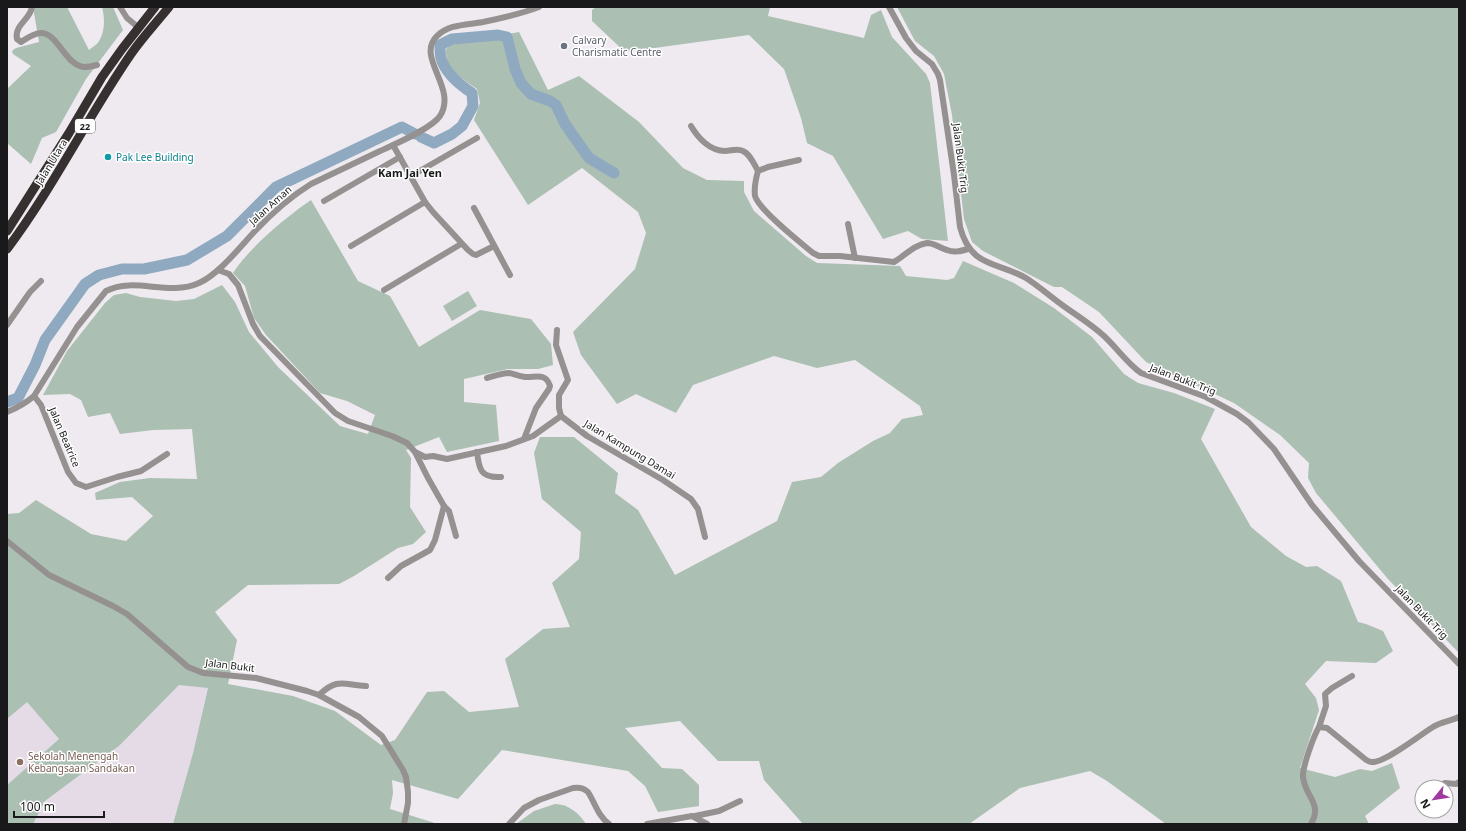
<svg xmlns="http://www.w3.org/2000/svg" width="1466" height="831" viewBox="0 0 1466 831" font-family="'Noto Sans',sans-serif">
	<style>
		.built { fill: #e4dbe7 }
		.green { fill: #abbfb2 }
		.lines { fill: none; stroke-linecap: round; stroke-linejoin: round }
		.river { stroke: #8ea9c0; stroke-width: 11 }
		.minor { stroke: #959191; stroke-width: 6 }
		.highway { stroke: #373030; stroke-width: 9 }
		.worship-dot { fill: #6b7280; stroke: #fff; stroke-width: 1.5 }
		.culture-dot { fill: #0f9aa8; stroke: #fff; stroke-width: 1.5 }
		.education-dot { fill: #8d6e63; stroke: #fff; stroke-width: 1.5 }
		.labels { text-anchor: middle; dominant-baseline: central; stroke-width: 3; stroke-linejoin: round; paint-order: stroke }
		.shield { fill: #fff; stroke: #5e5d5f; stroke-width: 1 }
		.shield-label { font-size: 9px; font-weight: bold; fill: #19181a }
		.worship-label { font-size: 10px; fill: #5b616d; stroke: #fff; text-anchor: start }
		.culture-label { font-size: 10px; fill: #0d838f; stroke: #fff; text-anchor: start }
		.street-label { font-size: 10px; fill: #19181a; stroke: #fff }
		.education-label { font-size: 10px; fill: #785e54; stroke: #fff; text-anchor: start }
		.neighbourhood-label { font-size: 11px; font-weight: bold; fill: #19181a; stroke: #fff }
	</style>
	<rect width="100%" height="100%" fill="#eeeaf0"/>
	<g class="built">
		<path d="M179,685L208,687L193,753L173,824H33L45,801L119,746Z"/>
		<path d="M27,701L59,739L7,785V719Z"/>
	</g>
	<g class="green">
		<path d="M33,7H67L89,50C92,47 97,45 99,41C105,32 105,18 102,7H113L123,30L86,79L56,132L42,138L31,164L7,143V89L31,66L13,54L12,51L16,48L39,42Z"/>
		<path d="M596,7H770L768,16L864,38L871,15L881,10L892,37L926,74L930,83L948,241L922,239L908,231L883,239L833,156L807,143L801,118L784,69L749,35L625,52L592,21V10Z"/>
		<path d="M897,7H1459V653L1388,579L1316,493L1308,478L1309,463L1280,435L1234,403L1146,362L1099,312L1062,287H1054L1036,278L983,251L972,242L964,219L952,115L944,74L934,56L915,41Z"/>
		<path d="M519,32L548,90L579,76L639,122L683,168L707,180L744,181V192L754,211L806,256L817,263L900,266L906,276L947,280L954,278L963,261L1014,283L1054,308L1092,337L1124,374L1138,383L1174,393L1215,409L1201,439L1251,527L1286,556L1306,567L1317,566L1341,581L1358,622L1366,624L1383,631L1393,651L1376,663L1326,661L1305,684L1316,698L1319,710L1300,768L1335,777L1360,769L1372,771L1392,763L1400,788L1365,816L1369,824H1166L1107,781L1090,771L1020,788L969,824H803L764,780L759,761H718L680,721L625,728L662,768L682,769L699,785V806L658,812L645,786L628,771L502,750L458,799L392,780L393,793L390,809L438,824H173L193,753L208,688L179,685L119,746L45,801L33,824H7V785L59,739L27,702L7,719V514L19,513L36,500L91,534L126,541L153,516L132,497L96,500L95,493L120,482L150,478L197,479L192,429L153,430L120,434L110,413L88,417L81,400L70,394L43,395L67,351L105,303L114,295L126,293L140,297L176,301L194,299L222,285L235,302L249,332L278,367L340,426L368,434L375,415L347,401L320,393L266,335L254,318L245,286L233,273C250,247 285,218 311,200L358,281L390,296L419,347L480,310L531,319L551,344L553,365L538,369H508L464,379V402L496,405L499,441L447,452L439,437L406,450L411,458L410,507L426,532L413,544L398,548L354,576L339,584L248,585L215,612L237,640L228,684L293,696L335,711L381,745L395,740L427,692L444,691L469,712L519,707L505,659L543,629L570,627L552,583L579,559L581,532L542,499L534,453L540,437H574L618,473L615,493L638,510L675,575L777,521L792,482L821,477L838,463L873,441L890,433L902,419L923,415L920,406L855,360L817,368L774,356L693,385L676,413L636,394L617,404L581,355L573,332L635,269L646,233L638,212L582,168L528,205L474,120L480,103L477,89C462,78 445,70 446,49L452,44Z"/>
		<path d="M468,291L477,306L452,321L443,306Z"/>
		<path d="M555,804C568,804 579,813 586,824H516L534,811Z"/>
	</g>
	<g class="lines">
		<g class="river">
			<path d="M421,137L434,143L452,134L462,126L473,106L472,93C460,85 445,73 441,58C440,54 440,50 440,45L452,39L498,35L507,37L515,69L521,83L531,94L550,101L556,105L565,124L589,158L614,173"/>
			<path d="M7,402L18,398L35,365L45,340L85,284L99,275L122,269H144L187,260L227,236L276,187L402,127L415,134"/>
		</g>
		<g class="minor">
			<path d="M32,7C30,20 14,25 17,39L21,42C27,38 34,33 41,33C58,33 65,65 84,67C88,67 93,66 97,65"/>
			<path d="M120,7L127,18L139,28"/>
			<path d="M889,7L906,38L916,51L932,64L938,74L940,80L954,175L960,227C971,268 996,261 1026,278C1040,287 1052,298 1065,307C1079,317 1092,325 1104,336C1117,348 1127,363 1141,373L1206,397L1237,414L1249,423L1274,449L1312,505L1359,561L1459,664"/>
			<path d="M691,126C698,138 710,151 725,151C731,151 737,148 743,151C750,154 754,164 758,171"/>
			<path d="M393,145L425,202L433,212L468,250L473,254L476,255L494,246"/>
			<path d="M799,160L768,167L758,171C756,178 754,188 755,196C759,210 801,243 813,253L819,256H840L894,262C905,256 913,245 927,243C934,243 940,248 947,250C954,253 961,251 968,249"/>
			<path d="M411,176L477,138"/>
			<path d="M324,201L400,157"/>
			<path d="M474,208L510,275"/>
			<path d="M848,224L855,258"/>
			<path d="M351,246L425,202"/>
			<path d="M218,270L229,274L238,285L253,324L260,336L335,413L348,421L392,436L407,443L415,452L428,478L444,506L449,511L456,536"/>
			<path d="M384,290L461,244"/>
			<path d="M7,325L30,292L41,281"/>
			<path d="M557,330L556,345L568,380L559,395V408L561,416L587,436L663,480L691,499L698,509L705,537"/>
			<path d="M487,378C494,376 502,373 509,373C515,374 521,377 527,377C537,377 546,373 550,386L549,389L536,408L524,439"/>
			<path d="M34,396L41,405L68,472L76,483L86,487L117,477L141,471L167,454"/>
			<path d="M7,412C17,408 26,403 34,396L77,327L106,291C135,276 168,297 199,283C219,274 240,247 255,231C272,213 290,197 311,184C334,173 357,162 380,151C395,144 431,129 440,116C458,88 415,57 437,36C449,24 467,25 483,22C502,18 521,14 539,7"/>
			<path d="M415,452L425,457L433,456L447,459L506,446L533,436L561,416"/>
			<path d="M477,452C479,470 481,478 501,477"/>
			<path d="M7,541L49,575L113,606L127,614L188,667L203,673L256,678L307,691L319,695L359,717L382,736L403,770L406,777L408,792V803L404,824"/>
			<path d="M388,578L401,566L430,550L435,540L444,506"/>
			<path d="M319,695C338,677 344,685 366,686"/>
			<path d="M1319,727L1326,706L1325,694L1332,688L1352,676"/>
			<path d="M1436,787L1445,783L1456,784L1459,782"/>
			<path d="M695,816L719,811L740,801"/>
			<path d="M509,824L524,808L539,800L573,788C579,787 584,788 588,792C595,803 598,816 609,824"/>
			<path d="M647,824L692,816L707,824"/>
			<path d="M1311,824C1323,803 1305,797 1303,777C1302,768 1314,735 1319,727L1327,728L1365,759C1366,760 1370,762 1371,762C1384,764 1421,734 1433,727C1440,722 1451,721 1459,717"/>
		</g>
		<g class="highway">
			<path d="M7,231L69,133L102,77L122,49L155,7"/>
			<path d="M7,249C53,188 87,118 131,54C142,38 156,23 169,7"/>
		</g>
	</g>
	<circle class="worship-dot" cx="564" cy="46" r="4"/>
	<circle class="culture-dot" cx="108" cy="157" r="4"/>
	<circle class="education-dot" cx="20" cy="762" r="4"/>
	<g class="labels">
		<rect class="shield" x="75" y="119" width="20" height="14" rx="3"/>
		<g class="shield-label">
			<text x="85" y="126">22</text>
		</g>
		<g class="worship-label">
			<text x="572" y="40">Calvary<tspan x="572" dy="12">Charismatic Centre</tspan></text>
		</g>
		<g class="culture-label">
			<text x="116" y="157">Pak Lee Building</text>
		</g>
		<g class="street-label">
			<text transform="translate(961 158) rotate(83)">Jalan Bukit Trig</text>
			<text transform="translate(51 162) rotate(-59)">Jalan Utara</text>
			<text transform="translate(270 205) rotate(-42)">Jalan Aman</text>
			<text transform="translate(1183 379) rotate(21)">Jalan Bukit Trig</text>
			<text transform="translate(65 437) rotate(67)">Jalan Beatrice</text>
			<text transform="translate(630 449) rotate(31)">Jalan Kampung Damai</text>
			<text transform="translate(1422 612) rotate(46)">Jalan Bukit Trig</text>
			<text transform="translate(230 665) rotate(7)">Jalan Bukit</text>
		</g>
		<g class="education-label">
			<text x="28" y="756">Sekolah Menengah<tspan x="28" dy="12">Kebangsaan Sandakan</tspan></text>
		</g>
		<g class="neighbourhood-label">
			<text x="410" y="172">Kam Jai Yen</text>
		</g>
	</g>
	<rect width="1466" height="831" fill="none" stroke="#19181a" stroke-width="16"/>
	<g transform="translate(1434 799) rotate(240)"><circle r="19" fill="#ffffff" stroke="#a3a3a3"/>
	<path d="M0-3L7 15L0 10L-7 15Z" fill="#9f399d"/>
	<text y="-6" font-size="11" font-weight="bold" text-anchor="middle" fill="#19181a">N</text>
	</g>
	<path d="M14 811v6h90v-6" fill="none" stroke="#19181a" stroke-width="2"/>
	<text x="20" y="811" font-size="12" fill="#19181a" stroke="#ffffff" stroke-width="3" paint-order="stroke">100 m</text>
</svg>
